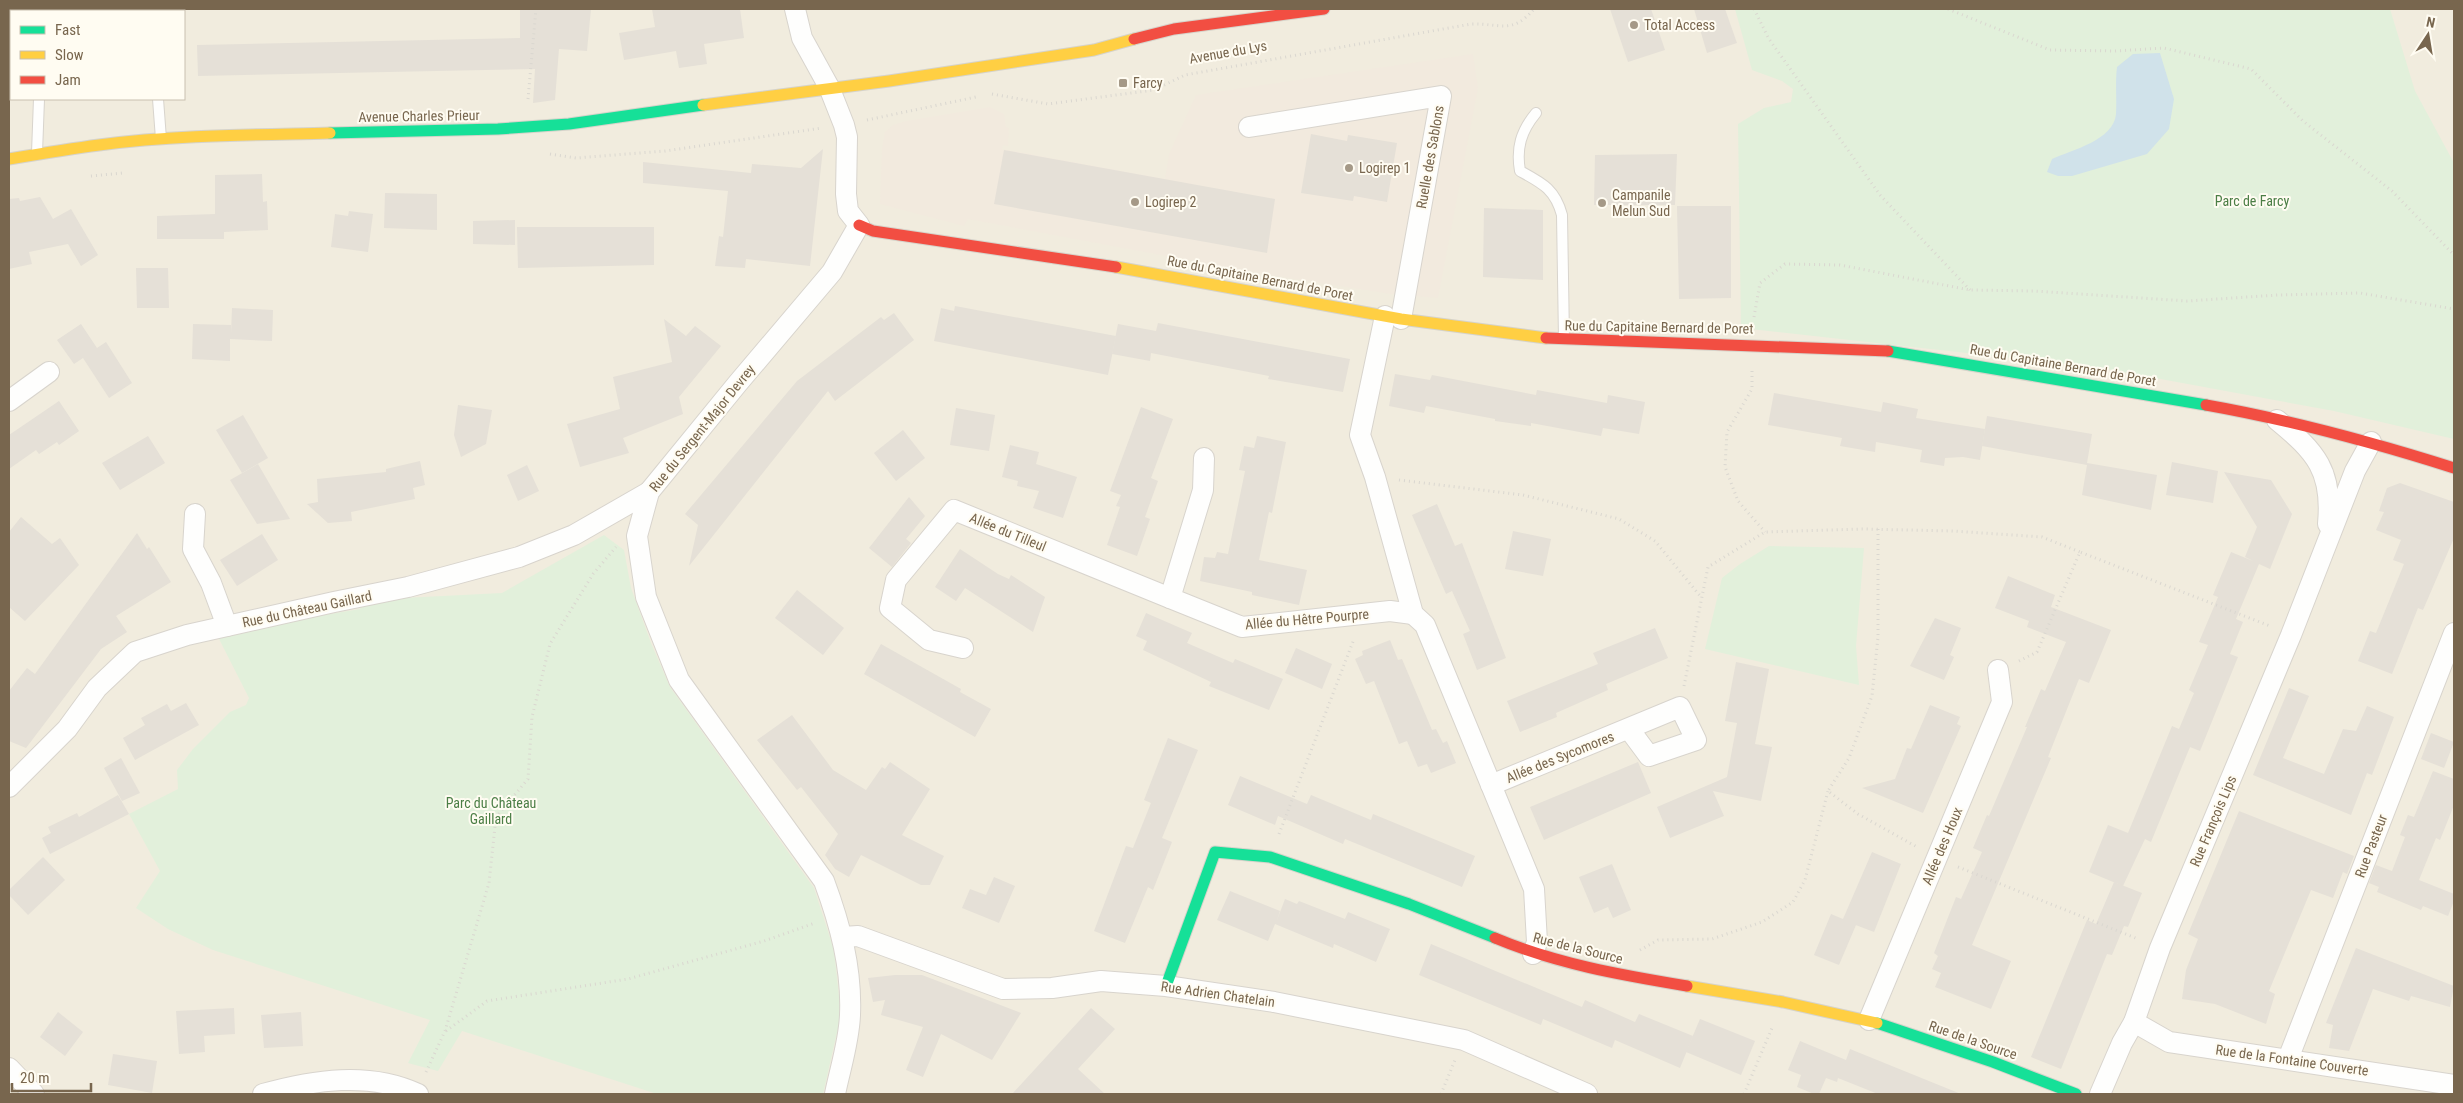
<svg xmlns="http://www.w3.org/2000/svg" width="2463" height="1103" viewBox="0 0 2463 1103" font-family="'Roboto Condensed',sans-serif">
	<style>
		.residential { fill: #f1ecde; fill-rule: evenodd }
		.commercial { fill: #f2eade }
		.green { fill: #e2f0db }
		.water { fill: #d0e2ea }
		.building { fill: #e5e0d7 }
		.lines { fill: none; stroke-linecap: round; stroke-linejoin: round }
		.lane-casing { stroke: #d8d4cd; stroke-width: 12 }
		.street-casing { stroke: #d8d4cd; stroke-width: 22 }
		.fast-casing { stroke: #d6d3ca; stroke-width: 13 }
		.slow-casing { stroke: #d6d3ca; stroke-width: 13 }
		.jam-casing { stroke: #d6d3ca; stroke-width: 13 }
		.path { stroke: #dad7d0; stroke-width: 3; stroke-dasharray: 1 4; stroke-linecap: butt }
		.lane { stroke: #fefefd; stroke-width: 10 }
		.street { stroke: #fefefd; stroke-width: 20 }
		.fast { stroke: #16e098; stroke-width: 11 }
		.slow { stroke: #ffcf43; stroke-width: 11 }
		.jam { stroke: #f24e42; stroke-width: 11 }
		.poi-dot { fill: #a59987; stroke: #fffcf2; stroke-width: 2 }
		.labels { text-anchor: middle; dominant-baseline: central; stroke-width: 4; stroke-linejoin: round; paint-order: stroke }
		.poi-label { font-size: 14px; fill: #78664e; stroke: #fffcf2; text-anchor: start }
		.street-label { font-size: 14px; fill: #78664e; stroke: #fffcf2 }
		.park-label { font-size: 14px; fill: #4b7e45; stroke: #fffcf2 }
	</style>
	<rect width="100%" height="100%" fill="#f8f7f0"/>
	<path class="residential" d="M9,9H2454V1094H9ZM11,11H184V99H11Z"/>
	<path class="commercial" d="M1473,54L1478,88L1438,298L1391,294L1263,274L968,219L964,226L880,204L882,148L885,132L893,125L906,121L990,107L1004,114L1006,127L1009,128L1008,146L1003,145L1002,149L1165,179L1169,154L1196,95Z"/>
	<g class="green">
		<path d="M1735,9H2390L2415,91L2454,163V439L2334,411L2101,368L1741,328L1738,124L1764,108L1791,102L1793,89L1782,81L1752,70Z"/>
		<path d="M604,535L624,550L631,588L651,643L670,687L814,888L834,950L841,1015L823,1094H657L462,1031L438,1071L408,1063L430,1020L213,950L168,929L136,908L160,871L129,814L178,789L177,770L193,749L230,712L246,705L249,698L216,633L360,609L363,600L502,593Z"/>
		<path d="M1769,546L1864,548L1856,646L1859,685L1705,649L1722,578L1740,564Z"/>
	</g>
	<path class="water" d="M2160,53L2174,99L2169,129L2147,154L2072,176H2058L2047,172L2052,159C2072,150 2114,140 2116,114C2117,98 2115,83 2117,67L2133,54Z"/>
	<g class="building">
		<path d="M520,9H591L587,51L559,49L555,100L533,103L535,69L198,76L197,45L520,38Z"/>
		<path d="M652,9H740L744,38L704,44L707,64L679,68L676,51L624,60L619,33L655,27Z"/>
		<path d="M1610,9H1651L1665,50L1628,62Z"/>
		<path d="M1694,9H1725L1737,43L1707,53Z"/>
		<path d="M1311,134L1347,141L1348,135L1397,143L1387,202L1354,196L1353,201L1301,193Z"/>
		<path d="M823,149L810,266L746,259L745,268L715,266L719,236L723,237L728,191L643,183V162L751,173L752,164L801,168Z"/>
		<path d="M1004,150L1275,199L1267,253L994,204Z"/>
		<path d="M1677,154L1675,205H1594L1595,155Z"/>
		<path d="M262,174L263,202L267,201L268,230L224,232V239H157V216L215,214V175Z"/>
		<path d="M385,193L437,194V230L384,228Z"/>
		<path d="M40,197L53,219L71,209L98,255L81,266L68,244L29,252L32,264L9,269V199L19,198L20,201Z"/>
		<path d="M1677,206H1731V298L1679,299Z"/>
		<path d="M1484,208L1543,210V280L1483,277Z"/>
		<path d="M349,211L373,214L368,252L331,247L335,214L348,216Z"/>
		<path d="M515,220V245L473,244V221Z"/>
		<path d="M517,227H654V265L518,268Z"/>
		<path d="M136,268H168L169,308H137Z"/>
		<path d="M955,306L1116,336L1108,375L934,341L941,308L954,311Z"/>
		<path d="M232,308L273,310L272,341L230,339V361L192,359L193,324L231,325V333Z"/>
		<path d="M894,313L914,340L835,401L828,391L689,566L698,525L685,514L797,381L881,317L884,320Z"/>
		<path d="M664,319L686,336L695,326L721,346L679,397L683,414L623,438L629,453L580,467L567,424L620,409L613,377L672,362Z"/>
		<path d="M1158,323L1350,359L1343,392L1268,379L1269,376L1151,353L1150,361L1112,354L1118,324L1156,331Z"/>
		<path d="M81,324L97,348L106,342L132,383L109,398L83,358L74,364L57,340Z"/>
		<path d="M1395,374L1430,380L1432,375L1536,395L1537,390L1607,403L1608,395L1645,402L1639,434L1603,428L1601,436L1531,423V426L1495,421V419L1426,406L1424,413L1389,406Z"/>
		<path d="M1774,393L1881,412L1883,402L1918,409L1916,418L1985,429L1980,460L1963,457L1945,458L1944,466L1920,462L1922,450L1876,442L1875,452L1840,446L1842,438L1768,425Z"/>
		<path d="M59,401L79,431L59,445L57,442L39,454L36,450L9,469V435Z"/>
		<path d="M458,405L492,410L486,444L461,457L454,435Z"/>
		<path d="M1141,407L1173,419L1151,478L1158,481L1145,517L1150,519L1137,556L1107,545L1120,507L1116,506L1121,495L1110,491Z"/>
		<path d="M956,408L995,415L989,451L950,445Z"/>
		<path d="M243,415L268,458L242,473L216,430Z"/>
		<path d="M1987,416L2092,434L2087,463L2157,475L2151,510L2082,495L2087,465L1982,446Z"/>
		<path d="M903,430L925,458L896,481L874,453Z"/>
		<path d="M148,436L165,463L120,490L102,463Z"/>
		<path d="M1257,436L1286,442L1272,513L1269,512L1259,560L1307,570L1299,605L1252,595V592L1200,581L1204,557L1215,558L1217,552L1228,554L1245,471L1239,470L1244,446L1254,448Z"/>
		<path d="M1010,445L1039,452L1036,464L1077,477L1063,518L1033,508L1039,491L1017,486L1018,481L1002,477Z"/>
		<path d="M420,461L425,485L413,488L415,499L351,512L352,521L328,523L307,504L318,502L317,479L386,472V469Z"/>
		<path d="M2172,462L2218,471L2213,503L2166,495Z"/>
		<path d="M258,464L290,519L257,524L230,480Z"/>
		<path d="M527,465L539,491L518,501L507,475Z"/>
		<path d="M2224,472L2271,480L2292,514L2270,569L2259,564L2236,619L2243,622L2230,654L2238,657L2200,751L2190,747L2151,842L2145,839L2123,886L2089,872L2108,825L2128,833L2172,726L2179,729L2194,693L2189,690L2208,645L2199,642L2218,597L2213,595L2231,552L2253,561L2245,557L2257,527Z"/>
		<path d="M2400,483L2454,502V538L2423,610L2418,608L2392,674L2358,661L2370,631L2376,633L2404,564L2393,560L2401,540L2376,530L2384,512L2379,511L2387,488Z"/>
		<path d="M909,497L925,516L906,539L911,543L892,567L869,548Z"/>
		<path d="M1437,504L1455,546L1462,543L1506,658L1477,670L1463,634L1470,631L1452,591L1446,594L1412,515Z"/>
		<path d="M21,517L52,544L60,538L79,565L25,621L9,607V532Z"/>
		<path d="M1513,531L1551,539L1543,576L1505,569Z"/>
		<path d="M137,533L147,549L149,547L171,582L116,616L127,632L101,649L26,748L9,741V691L27,668L35,674Z"/>
		<path d="M262,534L278,560L237,586L220,560Z"/>
		<path d="M960,549L998,574L1009,579L1011,575L1045,597L1033,632L965,588L956,601L935,587Z"/>
		<path d="M2008,576L2055,595L2051,607L2111,630L2089,683L2079,679L2048,757L2051,758L1972,945L2011,961L1991,1009L1935,987L1941,973L1932,969L1938,956L1934,953L1956,897L1961,899L1982,852L1973,848L1987,815L1989,816L2027,727H2025L2041,689L2045,691L2066,642L2027,627L2029,621L1995,608Z"/>
		<path d="M797,590L844,628L823,655L775,618Z"/>
		<path d="M1146,613L1192,633L1187,643L1233,663L1235,659L1283,679L1269,710L1209,686L1211,682L1143,650L1147,641L1136,636Z"/>
		<path d="M1935,618L1961,628L1950,655L1954,657L1944,680L1910,666Z"/>
		<path d="M1655,628L1668,658L1606,684L1608,690L1556,713L1557,717L1520,732L1507,701L1598,664L1593,653Z"/>
		<path d="M1390,640L1398,660L1402,659L1432,730L1436,729L1443,743L1447,741L1456,763L1431,773L1427,764L1418,767L1407,741L1399,744L1374,681L1366,684L1355,659L1363,655L1362,651Z"/>
		<path d="M881,644L961,689L960,692L991,709L975,737L864,674Z"/>
		<path d="M1296,648L1332,664L1322,689L1285,673Z"/>
		<path d="M1736,662L1769,669L1755,744L1772,747L1761,801L1713,791L1724,816L1670,838L1657,807L1727,777L1737,723L1725,721Z"/>
		<path d="M2289,688L2309,696L2283,758L2324,774L2343,729L2356,731L2367,706L2394,717L2372,775L2367,773L2351,815L2253,775Z"/>
		<path d="M186,703L199,725L135,760L123,738L145,725L141,718L167,704L171,711Z"/>
		<path d="M1930,705L1960,717L1957,724L1961,726L1923,813L1862,788L1895,779L1907,748L1911,749Z"/>
		<path d="M792,715L833,770L866,790L882,767L885,769L890,762L930,789L902,835L944,856L930,885H921L861,855L849,877L835,869L825,855L838,834L801,787L797,790L757,740Z"/>
		<path d="M2431,733L2454,742L2444,768L2421,759Z"/>
		<path d="M1168,738L1198,750L1162,838L1172,842L1153,890L1148,887L1125,943L1094,931L1126,846L1133,848L1151,803L1144,800Z"/>
		<path d="M121,758L140,793L122,801L104,768Z"/>
		<path d="M1638,762L1651,793L1544,840L1530,807Z"/>
		<path d="M2433,771L2454,779V805L2440,840L2436,838L2419,880L2454,894V901L2448,916L2423,906L2421,910L2377,892L2379,887L2369,883L2376,865L2392,871L2405,837L2400,835L2408,815L2414,817Z"/>
		<path d="M1240,776L1307,804L1311,795L1371,820L1373,814L1475,856L1462,887L1345,839L1343,844L1278,816L1275,825L1228,805Z"/>
		<path d="M118,795L129,814L50,854L42,838L51,833L48,827L77,813L79,817Z"/>
		<path d="M2239,811L2354,856L2347,874L2343,872L2333,898L2311,890L2269,991L2275,994L2266,1024L2215,1004L2182,999L2186,970L2198,939L2188,934Z"/>
		<path d="M1872,852L1901,864L1874,932L1853,924L1856,925L1839,965L1814,955L1831,914L1843,919Z"/>
		<path d="M43,857L65,880L28,915L9,895V890Z"/>
		<path d="M1612,864L1631,910L1613,918L1608,907L1594,913L1579,877Z"/>
		<path d="M994,877L1015,886L999,923L962,908L970,889L986,895Z"/>
		<path d="M2114,882L2142,893L2128,927L2124,926L2112,955L2107,954L2061,1069L2031,1057L2087,920L2096,924Z"/>
		<path d="M1230,891L1280,911L1277,920L1285,899L1297,904L1299,901L1345,919L1348,912L1390,929L1376,962L1334,944L1333,948L1275,924L1268,941L1217,920Z"/>
		<path d="M1431,944L1582,1007L1585,1000L1635,1022L1639,1014L1693,1036L1680,1068L1615,1040L1612,1048L1543,1019L1541,1025L1419,975Z"/>
		<path d="M2356,948L2454,986L2450,1007L2411,996L2409,1001L2373,989L2349,1051L2329,1048L2333,1025L2326,1023Z"/>
		<path d="M895,975H922L1021,1013L992,1060L941,1034L923,1077L906,1070L923,1027L881,1015L885,1000L873,1002L868,978Z"/>
		<path d="M234,1008L235,1034L204,1036L205,1052L179,1054L176,1011Z"/>
		<path d="M1091,1008L1115,1029L1078,1069L1105,1094H1012Z"/>
		<path d="M58,1012L83,1032L65,1056L40,1037Z"/>
		<path d="M301,1012L303,1046L264,1048L261,1015Z"/>
		<path d="M1700,1019L1755,1041L1741,1075L1686,1052Z"/>
		<path d="M1800,1041L1846,1060L1850,1049L1961,1094H1878L1838,1078L1837,1082L1826,1078L1819,1094H1814L1797,1087L1801,1075L1788,1070Z"/>
		<path d="M113,1054L157,1061L152,1093L108,1085Z"/>
	</g>
	<g class="lines">
		<g class="lane-casing">
			<g id="lane">
				<path d="M43,11L44,9"/>
				<path d="M174,11V9"/>
				<path d="M158,99L161,139"/>
				<path d="M1536,113C1521,131 1516,148 1520,171C1542,183 1555,189 1562,215L1564,339"/>
				<path d="M37,153L39,99"/>
			</g>
		</g>
		<g class="street-casing">
			<g id="street">
				<path d="M795,9L802,38L829,87L844,125L847,137L846,194L848,211L859,225L832,272L738,383L649,492L637,536L646,597L679,680L824,881C840,924 852,968 850,1015C849,1042 840,1069 835,1094"/>
				<path d="M1249,127L1441,96L1401,319"/>
				<path d="M1385,316L1360,435L1375,477L1413,614L1425,625L1534,889L1537,942L1533,954"/>
				<path d="M9,401L49,372"/>
				<path d="M2277,420C2316,452 2333,471 2328,524"/>
				<path d="M1204,458L1203,490L1170,598L1242,627L1390,611L1413,614"/>
				<path d="M195,514L193,549L211,583L227,626"/>
				<path d="M963,648L929,640L890,608L896,580L954,510L1170,598"/>
				<path d="M1491,785L1680,707L1696,740L1649,756L1629,729"/>
				<path d="M9,787L67,729L97,688L135,652L187,635L334,602L408,587L519,557L574,535L649,492"/>
				<path d="M843,937L858,936L1003,989L1052,988L1101,981L1166,986L1274,1002L1464,1040L1587,1094"/>
				<path d="M1869,1020L2002,702L1998,670"/>
				<path d="M2134,1022L2169,1042L2454,1085"/>
				<path d="M2288,1059L2454,633"/>
				<path d="M9,1068L34,1094"/>
				<path d="M263,1094C313,1080 369,1071 418,1094"/>
				<path d="M2100,1094L2122,1043L2134,1022L2160,948L2291,635L2355,471L2371,442"/>
			</g>
		</g>
		<g class="fast-casing">
			<g id="fast">
				<path d="M330,133L498,129L569,124L703,105"/>
				<path d="M1888,351L2206,405"/>
				<path d="M1166,986L1215,852L1270,857L1409,904L1495,938"/>
				<path d="M1877,1023L1993,1062L2076,1094"/>
			</g>
		</g>
		<g class="slow-casing">
			<g id="slow">
				<path d="M703,105L889,81L1094,50L1134,39"/>
				<path d="M9,159C39,154 69,149 99,145C176,135 254,135 330,133"/>
				<path d="M1116,267L1401,319L1546,338"/>
				<path d="M1687,986L1783,1002L1877,1023"/>
			</g>
		</g>
		<g class="jam-casing">
			<g id="jam">
				<path d="M1134,39L1174,29L1324,9"/>
				<path d="M859,225L873,231L1116,267"/>
				<path d="M1546,338L1888,351"/>
				<path d="M2206,405C2291,420 2372,442 2454,468"/>
				<path d="M1495,938C1557,964 1621,975 1687,986"/>
			</g>
		</g>
		<g class="path">
			<path d="M1754,9L1769,39L1880,195L1970,290"/>
			<path d="M1948,9L2050,50L2115,51L2164,48L2251,69L2303,121L2392,191L2454,255"/>
			<path d="M992,94L1048,104L1154,90L1185,75L1471,24C1500,23 1512,35 1534,9"/>
			<path d="M528,99L536,9"/>
			<path d="M867,120L976,97"/>
			<path d="M550,154L576,158L665,151L822,128"/>
			<path d="M91,176L123,173"/>
			<path d="M1754,317L1760,283L1785,264L1840,265L1970,290L2034,291L2187,301L2278,295L2360,293L2454,309"/>
			<path d="M1752,371V389L1727,432L1725,467L1738,501L1765,532"/>
			<path d="M1399,480L1523,495L1619,519L1655,541L1701,597"/>
			<path d="M1878,529V637L1872,696L1849,758L1828,791L1858,814L1917,847"/>
			<path d="M2019,661L2037,652L2080,552L2270,626"/>
			<path d="M1684,686L1708,567L1765,532L1862,529L1953,531L2042,537L2080,552"/>
			<path d="M1279,834L1354,639"/>
			<path d="M1958,867L2138,939"/>
			<path d="M1640,950L1658,940L1712,939L1762,922L1793,902L1805,880L1828,791"/>
			<path d="M446,1031L487,1001L628,979L764,941L815,923"/>
			<path d="M426,1072L445,1031L489,883L496,817L528,779L532,717L550,644L593,574L616,547"/>
			<path d="M1441,1094L1455,1060"/>
			<path d="M1744,1094L1772,1028"/>
		</g>
		<use href="#lane" class="lane"/>
		<use href="#street" class="street"/>
		<use href="#fast" class="fast"/>
		<use href="#slow" class="slow"/>
		<use href="#jam" class="jam"/>
	</g>
	<g class="poi-dot">
		<circle cx="1634" cy="25" r="5"/>
		<rect x="1118" y="78" width="10" height="10" rx="2.5"/>
		<circle cx="1349" cy="168" r="5"/>
		<circle cx="1135" cy="202" r="5"/>
		<circle cx="1602" cy="203" r="5"/>
	</g>
	<g class="labels">
		<g class="poi-label">
			<text x="1644" y="25">Total Access</text>
			<text x="1133" y="83">Farcy</text>
			<text x="1359" y="168">Logirep 1</text>
			<text x="1612" y="195">Campanile<tspan x="1612" dy="16">Melun Sud</tspan></text>
			<text x="1145" y="202">Logirep 2</text>
		</g>
		<g class="street-label">
			<text transform="translate(1228 52) rotate(-10)">Avenue du Lys</text>
			<text transform="translate(419 116) rotate(-1)">Avenue Charles Prieur</text>
			<text transform="translate(1430 157) rotate(-80)">Ruelle des Sablons</text>
			<text transform="translate(1260 278) rotate(11)">Rue du Capitaine Bernard de Poret</text>
			<text transform="translate(1659 327) rotate(1)">Rue du Capitaine Bernard de Poret</text>
			<text transform="translate(2063 365) rotate(10)">Rue du Capitaine Bernard de Poret</text>
			<text transform="translate(702 428) rotate(-51)">Rue du Sergent-Major Devrey</text>
			<text transform="translate(1008 532) rotate(22)">Allée du Tilleul</text>
			<text transform="translate(307 609) rotate(-12)">Rue du Château Gaillard</text>
			<text transform="translate(1307 619) rotate(-5)">Allée du Hêtre Pourpre</text>
			<text transform="translate(1560 757) rotate(-22)">Allée des Sycomores</text>
			<text transform="translate(2213 821) rotate(-67)">Rue François Lips</text>
			<text transform="translate(1942 846) rotate(-67)">Allée des Houx</text>
			<text transform="translate(2371 846) rotate(-69)">Rue Pasteur</text>
			<text transform="translate(1578 948) rotate(14)">Rue de la Source</text>
			<text transform="translate(1218 994) rotate(8)">Rue Adrien Chatelain</text>
			<text transform="translate(1973 1040) rotate(19)">Rue de la Source</text>
			<text transform="translate(2292 1060) rotate(8)">Rue de la Fontaine Couverte</text>
		</g>
		<g class="park-label">
			<text x="2252" y="201">Parc de Farcy</text>
			<text x="491" y="803">Parc du Château<tspan x="491" dy="16">Gaillard</tspan></text>
		</g>
	</g>
	<rect width="2463" height="1103" fill="none" stroke="#78664e" stroke-width="20"/>
	<rect x="10" y="10" width="175" height="90" fill="#fffcf2" stroke="#c9c0b0"/>
	<rect x="20" y="26" width="25" height="8" fill="#16e098" stroke="#c9c0b0"/>
	<text x="55" y="35" font-size="15" fill="#78664e">Fast</text>
	<rect x="20" y="51" width="25" height="8" fill="#ffcf43" stroke="#c9c0b0"/>
	<text x="55" y="60" font-size="15" fill="#78664e">Slow</text>
	<rect x="20" y="76" width="25" height="8" fill="#f24e42" stroke="#c9c0b0"/>
	<text x="55" y="85" font-size="15" fill="#78664e">Jam</text>
	<g transform="translate(2428 35) rotate(12)" stroke="#fffcf2" stroke-width="4" paint-order="stroke">
	<path d="M0-4L9 19L0 12L-9 19Z" fill="#78664e"/>
	<text y="-8" font-size="14" font-weight="bold" text-anchor="middle" fill="#78664e">N</text>
	</g>
	<path d="M12 1083v8h79v-8" fill="none" stroke="#78664e" stroke-width="2.5"/>
	<text x="20" y="1083" font-size="15" fill="#78664e" stroke="#fffcf2" stroke-width="4" paint-order="stroke">20 m</text>
</svg>
